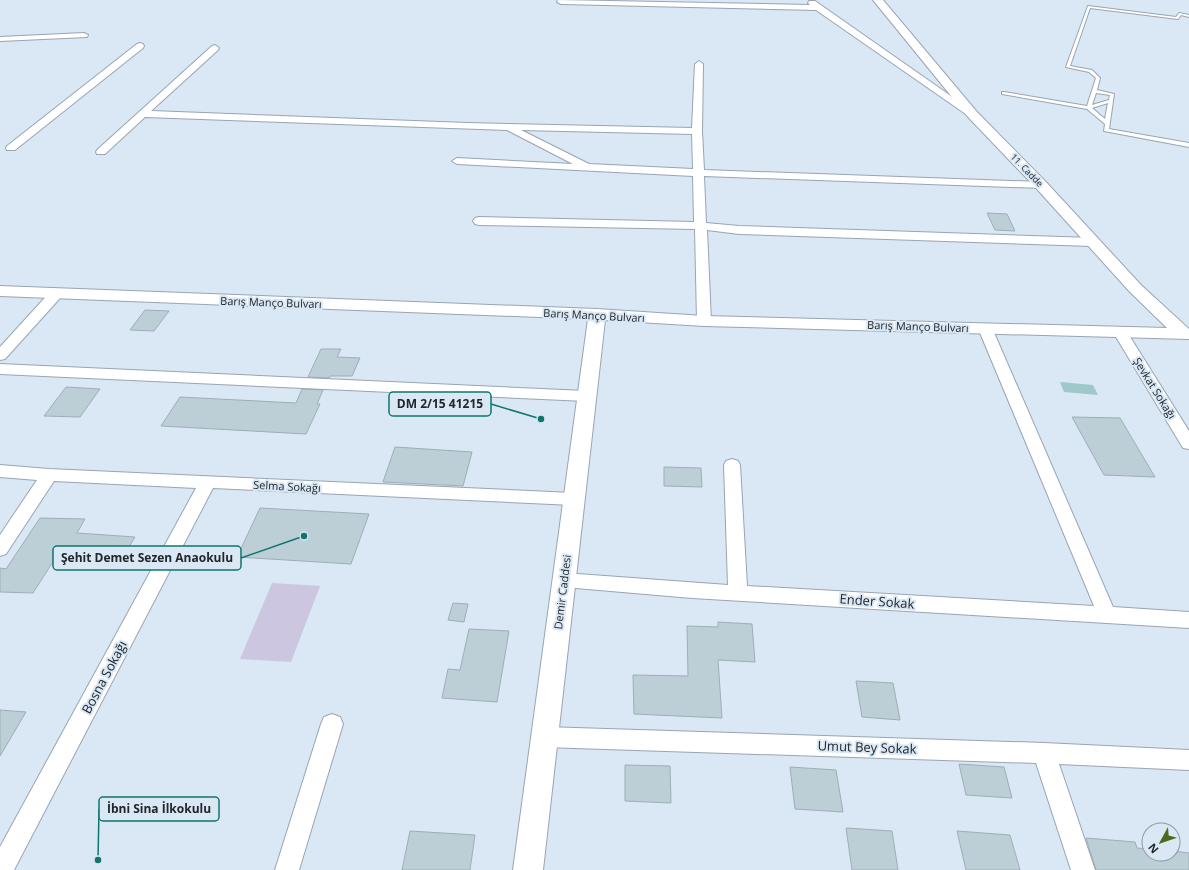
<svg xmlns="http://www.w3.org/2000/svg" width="1189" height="870" viewBox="0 0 1189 870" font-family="'Open Sans',sans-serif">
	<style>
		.green { fill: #ccc6e1 }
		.water { fill: #9ec8ca }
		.building { fill: #bccfd7; stroke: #9caeb6 }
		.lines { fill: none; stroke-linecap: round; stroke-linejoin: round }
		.service-casing { stroke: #98a5b2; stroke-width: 2 }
		.minor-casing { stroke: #98a5b2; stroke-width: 2 }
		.tertiary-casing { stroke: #98a5b2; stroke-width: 2 }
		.service { fill: #fff; fill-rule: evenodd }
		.minor { fill: #fff; fill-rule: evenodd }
		.tertiary { fill: #fff; fill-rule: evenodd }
		.labels { text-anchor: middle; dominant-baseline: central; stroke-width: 4; stroke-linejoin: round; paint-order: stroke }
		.far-street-label { font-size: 9px; fill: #21262b; stroke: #dae7f4 }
		.street-label { font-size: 11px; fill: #21262b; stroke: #dae7f4 }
		.near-street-label { font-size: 13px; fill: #21262b; stroke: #dae7f4 }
		.leader { fill: none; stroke: #0f766e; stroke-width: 1.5 }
		.callout-dot { fill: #0f766e; stroke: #dae7f4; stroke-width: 1.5 }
		.callout { fill: #dae7f4; stroke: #0f766e; stroke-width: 1.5 }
		.callout-label { font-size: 12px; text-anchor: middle; font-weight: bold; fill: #21262b }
	</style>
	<rect width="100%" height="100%" fill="#dae7f4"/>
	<path class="green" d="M272,583L320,586L291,662L240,659Z"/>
	<path class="water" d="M1060,382L1093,385L1098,395L1064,392Z"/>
	<g class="building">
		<path d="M987,213L1007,214L1015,231L995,230Z"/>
		<path d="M145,310L169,311L154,331L130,330Z"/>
		<path d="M321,349H341L337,357L360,358L352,376H330L329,378L308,377Z"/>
		<path d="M66,387L100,389L80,417L44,416Z"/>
		<path d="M302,389L323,390L317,404H320L306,434L161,426L180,397L296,403Z"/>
		<path d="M1072,417L1120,418L1155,477L1104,475Z"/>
		<path d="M395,447L472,452L463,486L383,482Z"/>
		<path d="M664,467L701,468L702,487L664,486Z"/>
		<path d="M260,508L369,514L351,564L237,557Z"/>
		<path d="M40,518L85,519L77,533L135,537L120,562L56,557L33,593L0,592V568L6,569Z"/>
		<path d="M453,603L468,604L464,622L448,620Z"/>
		<path d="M718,622L752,624L755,662L718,660L722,718L634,714L633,675L688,676L687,626L718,627Z"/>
		<path d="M469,629L509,631L497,702L442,698L448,669L460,670Z"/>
		<path d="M856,681L893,683L900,720L862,717Z"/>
		<path d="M0,710L26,712L0,756Z"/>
		<path d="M959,764L1004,767L1012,798L966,795Z"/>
		<path d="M625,765L670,766L671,803L625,801Z"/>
		<path d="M790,767L836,770L843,812L795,809Z"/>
		<path d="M846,828L892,831L898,870H852Z"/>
		<path d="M410,831L475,835L470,870H402Z"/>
		<path d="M957,831L1010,835L1020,870H966Z"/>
		<path d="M1086,838L1135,842L1137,848L1149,849V854H1173V851L1189,853V870H1096Z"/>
	</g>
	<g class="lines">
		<g class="service-casing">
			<path id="service" d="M1088,6L1176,17L1179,13L1189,15V17L1181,15L1178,19L1090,8L1070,66L1092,70L1100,78L1097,90L1114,94L1109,129L1189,143V147L1104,131L1105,124L1087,109L1002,94V92H1004L1087,106L1096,78L1089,72L1066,67ZM1096,93L1110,95L1109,100L1092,105ZM1108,103L1105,119L1092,108Z"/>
		</g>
		<g class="minor-casing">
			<g id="minor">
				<path d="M558,0L810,5L808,3L809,1H815L978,115L976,117H970L816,10L561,4L557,2Z"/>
				<path d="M84,33L88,35L87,37L0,41V37Z"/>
				<path d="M140,43L143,44L144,46L143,48L15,150H7L6,148L7,146L137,44Z"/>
				<path d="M215,45L219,48L218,50L151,111L467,123L692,128L695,64L699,61L703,64L702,131L704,170L1041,182L1047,185L1041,188L704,176L706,223L739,226L1092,238L1096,239L1098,242L1096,245L1092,246L739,234L707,230L711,321L709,324L704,325L699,324L697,321L695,229L479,225L475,224L473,221L475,218L479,217L694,222L693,176L457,164L452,161L457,158L573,164L507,130L145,117L105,154H97L96,152L97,150L212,46ZM521,130L692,134L693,169L589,164Z"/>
				<path d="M56,290L61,291L63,294L61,297L5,359L0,360V347L51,291Z"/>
				<path d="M985,324L990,325L992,328L1113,607L1189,612V628L692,598L564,587L557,585L555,580L557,575L564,573L728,585L724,465L726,461L732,459L738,461L740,465L747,586L1094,606L978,328L980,325Z"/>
				<path d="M1120,328L1125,329L1127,332L1189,431V449L1183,448L1113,332L1115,329Z"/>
				<path d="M0,364L586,391L591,393L594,396L591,399L586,401L0,374Z"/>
				<path d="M0,465L49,469L573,493L579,495L582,499L579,503L573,505L213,488L14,870H0V847L196,488L54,481L6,554L0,556V535L37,480L0,477Z"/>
				<path d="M332,714L340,717L343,724L299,870H275L321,724L324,717Z"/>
				<path d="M544,727L1044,743L1189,750V770L1059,764L1095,870H1071L1036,763L544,747L536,744L533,737L536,730Z"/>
			</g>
		</g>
		<g class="tertiary-casing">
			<path id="tertiary" d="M873,0H883L977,112L1046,182L1141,285L1189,329V339L704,326L605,320L543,870H513L588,319L0,296V286L597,309L704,316L1167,328L1129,291L1036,188L969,118Z"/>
		</g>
		<use href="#service" class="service"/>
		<use href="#minor" class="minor"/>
		<use href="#tertiary" class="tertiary"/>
	</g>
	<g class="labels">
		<g class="far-street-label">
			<text transform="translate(1027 170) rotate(46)">11. Cadde</text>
		</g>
		<g class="street-label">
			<text transform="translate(271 302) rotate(2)">Barış Manço Bulvarı</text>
			<text transform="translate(594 315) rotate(3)">Barış Manço Bulvarı</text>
			<text transform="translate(918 326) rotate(2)">Barış Manço Bulvarı</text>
			<text transform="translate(1155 388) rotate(58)">Şevkat Sokağı</text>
			<text transform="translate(287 486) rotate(3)">Selma Sokağı</text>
			<text transform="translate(562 592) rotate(-83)">Demir Caddesi</text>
		</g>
		<g class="near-street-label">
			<text transform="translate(877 601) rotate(4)">Ender Sokak</text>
			<text transform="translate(104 677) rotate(-62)">Bosna Sokağı</text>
			<text transform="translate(867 747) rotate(2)">Umut Bey Sokak</text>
		</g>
	</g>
	<path class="leader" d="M541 419L491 404M304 536L241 558M98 860L99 809"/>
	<g class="callout-dot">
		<circle cx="541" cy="419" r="4"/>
		<circle cx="304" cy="536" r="4"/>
		<circle cx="98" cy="860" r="4"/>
	</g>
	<g class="callout">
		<rect x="389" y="392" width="102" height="24" rx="4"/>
		<rect x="53" y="546" width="188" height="24" rx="4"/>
		<rect x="99" y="797" width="120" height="24" rx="4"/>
	</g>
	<g class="callout-label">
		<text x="440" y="408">DM 2/15 41215</text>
		<text x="147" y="562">Şehit Demet Sezen Anaokulu</text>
		<text x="159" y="813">İbni Sina İlkokulu</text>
	</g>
	<g transform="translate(1161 842) rotate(230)"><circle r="19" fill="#dae7f4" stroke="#909aa4"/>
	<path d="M0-3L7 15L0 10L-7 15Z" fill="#4e691b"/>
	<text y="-6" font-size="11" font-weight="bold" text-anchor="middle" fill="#21262b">N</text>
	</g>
</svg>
